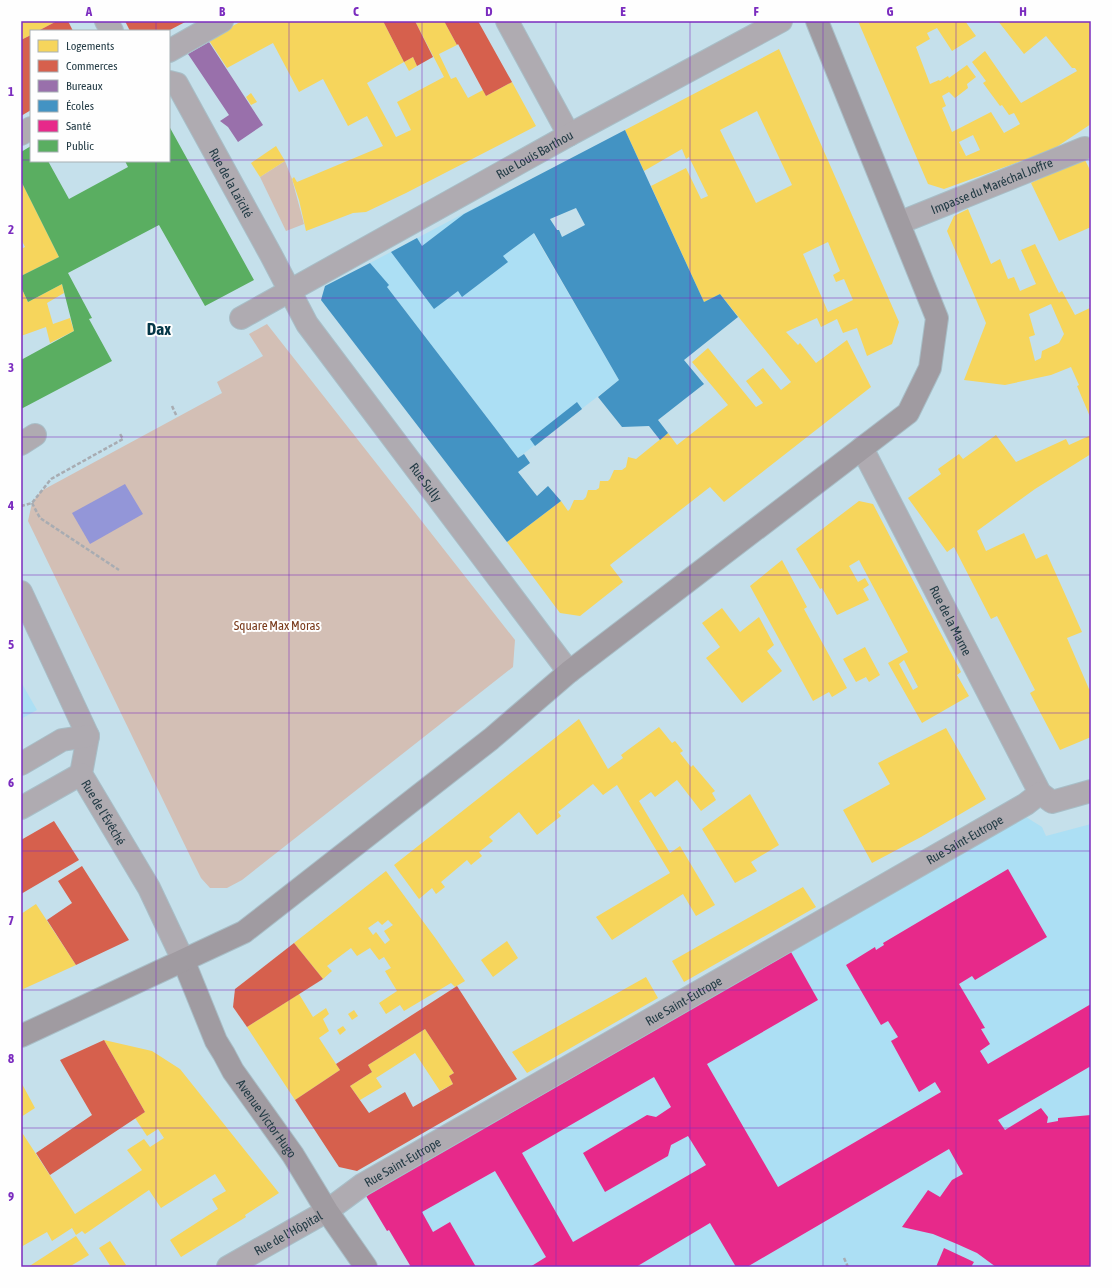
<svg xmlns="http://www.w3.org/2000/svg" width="1112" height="1288" viewBox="0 0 1112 1288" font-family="'Asap Condensed',sans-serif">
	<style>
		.built { fill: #acdff4 }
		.green { fill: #d3bfb5 }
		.water { fill: #9396d8 }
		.homes { fill: #f6d55c; fill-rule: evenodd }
		.shops { fill: #d6604d; fill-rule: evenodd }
		.offices { fill: #9970ab }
		.schools { fill: #4393c3; fill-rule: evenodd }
		.health { fill: #e7298a; fill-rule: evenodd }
		.public { fill: #5aae61 }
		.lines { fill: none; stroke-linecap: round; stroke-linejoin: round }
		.minor-casing { stroke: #a8bec7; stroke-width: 24 }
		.major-casing { stroke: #a8bec7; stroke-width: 24 }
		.path { stroke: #a8acb2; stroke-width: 2.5; stroke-dasharray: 4 2; stroke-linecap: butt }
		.minor { stroke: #afabb1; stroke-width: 22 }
		.major { stroke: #a09ba1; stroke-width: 22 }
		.grid { fill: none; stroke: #7b2cbf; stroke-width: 1; stroke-opacity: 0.55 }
		.labels { text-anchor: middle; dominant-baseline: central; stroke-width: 4; stroke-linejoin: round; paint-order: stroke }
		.street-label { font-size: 13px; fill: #243c46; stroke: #fefefe }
		.park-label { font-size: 13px; fill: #793a1b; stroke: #fefefe }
		.district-label { font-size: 17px; font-weight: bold; fill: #053747; stroke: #fefefe }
		.neatline { fill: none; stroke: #7b2cbf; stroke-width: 1.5 }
		.grid-label { font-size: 13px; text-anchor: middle; font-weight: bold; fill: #7b2cbf }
	</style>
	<rect width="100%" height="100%" fill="#c5e0eb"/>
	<g class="built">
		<path d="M508,190L619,380L518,458L387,287L388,285L370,263Z"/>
		<path d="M21,682L37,710L21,719Z"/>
		<path d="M1026,817L1042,827L1046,836L1091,824V1267H411L389,1230L387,1231L366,1196Z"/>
	</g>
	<g class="green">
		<path d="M285,161L292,179L304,224L286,231L260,177Z"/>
		<path d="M267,324L515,640L513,667L242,880L227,888H210L201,878L192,860L28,521L32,503L41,491L222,393L217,382L263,356L249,334Z"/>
	</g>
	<path class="water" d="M125,484L143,514L90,544L72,513Z"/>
	<g class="homes">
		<path d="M21,21H57L38,31H31V35L21,40Z"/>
		<path d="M242,21H383L404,62L367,83L396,137L411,130L397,102L444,77L415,21H444L457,45L439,54L451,79L456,77L468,98L483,90L486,96L512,82L536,126L406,193L366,212L353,213L306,231L299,200L292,179L294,177L297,182L383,146L367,116L348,126L323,79L299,92L273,43L227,68L208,39Z"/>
		<path d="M858,21H965L976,36L952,51L937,28L927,33L930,39L916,47L930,84L939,80L940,81L948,76L949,78L967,65L976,77L967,84L968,88L955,98L949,92L942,96L946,106L942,108L952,132L991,112L1004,133L1020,124L1014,113L1009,115L1002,105L1000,106L983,83L986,81L972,62L985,51L1021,103L1077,71L1075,68H1072L1046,36L1024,54L998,21H1091V124L1052,150L944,189L928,184ZM973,135L980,150L966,156L959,142Z"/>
		<path d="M779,49L899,322L892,344L867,356L857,328L843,333L837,319L821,327L817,318L786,332L798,345L800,343L816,363L847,340L871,387L724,502L710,487L610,565L623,582L580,616L560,613L507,542L561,501L568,511L570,509L574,500H583L586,497L588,490H596L599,488L600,481H608L610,479L614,470H622L626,467L628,457L636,459L668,433L677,445L728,405L692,362L708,348L756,407L763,403L746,381L763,368L781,390L791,382L720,294L704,302L651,186L686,168L701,199L708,196L689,157L686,159L682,149L644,171L625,130ZM757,111L792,185L756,203L720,130ZM828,242L840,271L833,275L836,282L844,279L853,300L828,312L803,254Z"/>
		<path d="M413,57L417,66L409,71L404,62Z"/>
		<path d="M251,93L257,102L251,105L246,97Z"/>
		<path d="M276,146L285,161L260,177L251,163Z"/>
		<path d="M1084,158L1091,172V227L1059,241L1031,183Z"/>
		<path d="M21,181L59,257L21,276V249L25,247L22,241H21Z"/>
		<path d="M968,209L991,264L1000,259L1008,279L1014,277L1020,291L1036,284L1021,250L1035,244L1059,293L1062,291L1075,315L1090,308L1089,305L1091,304V419L1077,386L1079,385L1071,367L1051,375L1005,385L964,380L986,323L947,231L954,216ZM1051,304L1064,334L1059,343L1042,351L1041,358L1035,361L1029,337L1035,335L1029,314Z"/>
		<path d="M62,284L64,293L47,303L53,324L70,318L74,331L50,343L46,327L21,336V287L28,302Z"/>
		<path d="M996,435L1016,462L1066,439L1069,445L1091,435V454L1035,489L977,531L986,551L1024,533L1036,559L1047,554L1082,632L1067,638L1089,689L1091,688V737L1060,750L1030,693L1035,690L997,616L991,619L954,547L947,552L908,498L941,474L938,469L959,454L963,459Z"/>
		<path d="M859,501L873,504L961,672L957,675L969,696L922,723L888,663L908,652L859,560L849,566L858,582L865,578L869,585L863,589L869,600L837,615L822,588L820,589L796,549ZM904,660L918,687L913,690L899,664Z"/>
		<path d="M782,560L807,607L804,609L847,688L832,697L829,692L813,701L750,586Z"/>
		<path d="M722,608L740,632L759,617L774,645L767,651L782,671L742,703L706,658L720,647L702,623Z"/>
		<path d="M865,647L880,675L869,682L866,677L856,682L843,659Z"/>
		<path d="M579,719L608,769L623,758L621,755L659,727L672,743L675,741L683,751L680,753L691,767L693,765L715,791L712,793L716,800L701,811L677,780L655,797L651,792L639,801L670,853L680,846L715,905L696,916L683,894L612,940L596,917L670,873L617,785L603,795L593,784L558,812L561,816L537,835L519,812L489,837L493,841L479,852L482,856L471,865L467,860L441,882L445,887L436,894L432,888L419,899L394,865Z"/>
		<path d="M946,728L986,799L921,837L872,863L843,810L890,784L878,763Z"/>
		<path d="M750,794L779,845L751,862L757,871L735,883L702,829Z"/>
		<path d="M386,871L436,939L465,981L455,987L451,983L404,1011L400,1005L386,1014L379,1003L397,991L385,971L391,968L384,957L379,960L370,948L357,956L351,948L327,966L332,971L323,979L294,943ZM388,920L393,925L384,931L390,940L385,944L376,932L373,935L368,928L378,921L382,925Z"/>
		<path d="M803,887L816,907L684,982L672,961Z"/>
		<path d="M36,904L76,965L21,990V914Z"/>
		<path d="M507,941L518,958L493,977L481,960Z"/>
		<path d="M646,977L658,998L527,1073L512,1052Z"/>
		<path d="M299,994L313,1017L326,1008L329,1014L323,1019L329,1031L319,1038L340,1070L295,1100L247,1027Z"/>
		<path d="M354,1010L358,1016L352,1020L348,1014Z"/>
		<path d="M343,1026L346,1030L340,1035L337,1030Z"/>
		<path d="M425,1029L454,1073L449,1076L453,1084L440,1091L415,1053L376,1078L382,1087L360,1100L350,1086L372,1072L368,1065Z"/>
		<path d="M104,1040L152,1051L180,1069L279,1193L245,1215L246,1217L181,1257L170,1240L218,1209L212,1199L226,1191L215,1174L161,1208L149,1190L85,1234L82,1231L76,1235L72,1228L52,1241L47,1232L21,1247V1131L75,1214L142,1170L127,1150L144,1139L150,1147L164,1138L158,1129L147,1136L135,1118L145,1112Z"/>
		<path d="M21,1082L35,1108L21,1117Z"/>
		<path d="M76,1236L89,1255L69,1267H28Z"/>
		<path d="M110,1241L126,1265L124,1267H111L99,1248Z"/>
	</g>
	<g class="shops">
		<path d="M57,21H68L73,31H38Z"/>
		<path d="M125,21H187L168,31H130Z"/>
		<path d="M383,21H415L433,57L417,66L413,57L404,62Z"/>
		<path d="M444,21H478L512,82L486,96L458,44L457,45Z"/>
		<path d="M31,35V110L21,116V40Z"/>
		<path d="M54,821L79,860L21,894V840Z"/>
		<path d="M82,866L129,940L76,965L47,920L72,903L58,881Z"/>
		<path d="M294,943L323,979L247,1027L233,1007L235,989Z"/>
		<path d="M457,986L517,1079L357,1171L339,1167L295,1100L340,1070L336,1064ZM425,1029L454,1073L449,1076L453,1084L413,1107L405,1092L369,1113L350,1086L372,1072L368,1065Z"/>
		<path d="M104,1040L145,1112L50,1175L36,1153L92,1115L60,1060Z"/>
	</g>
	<path class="offices" d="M209,42L263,125L238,142L228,127L220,121L229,115L188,54Z"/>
	<g class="schools">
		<path d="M625,130L704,302L720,294L738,317L684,360L704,384L658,420L668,433L660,440L649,426L622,427L598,397L619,380L534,233L503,256L508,262L462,297L458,291L434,309L391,252L417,238L422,246L464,214ZM576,208L585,225L562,237L559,230H557L550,219Z"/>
		<path d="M370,263L389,285L387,287L518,458L524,454L530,463L518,472L537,496L548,486L561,501L507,542L321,300L325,286Z"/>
		<path d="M577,402L582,409L535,446L530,439Z"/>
	</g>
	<g class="health">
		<path d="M1008,869L1047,937L975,980L972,976L959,984L985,1028L981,1029L990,1044L980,1051L988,1064L1091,1004V1066L998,1120L1005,1130L1041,1108L1048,1117L1047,1123L1058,1121V1118L1091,1115V1267H996L977,1253L957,1244L933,1234L902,1227L928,1190L940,1197L952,1180L963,1174L949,1149L747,1267H736L710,1223L636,1267H530L546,1257L495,1171L422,1212L433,1232L450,1222L476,1267H411L389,1230L387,1231L366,1196L791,952L818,1000L707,1064L778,1187L941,1092L935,1082L919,1092L891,1041L898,1037L888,1021L881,1025L846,965L875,947L876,950L884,945L883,943ZM654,1077L671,1107L656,1117L647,1115L583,1153L605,1192L668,1156L671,1145L688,1136L706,1165L573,1242L522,1153Z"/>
		<path d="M944,1248L974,1262L971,1267H936Z"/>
	</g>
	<path class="public" d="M169,126L254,280L205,306L159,225L68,273L92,318L89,319L112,361L21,409V360L74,331L62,284L28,302L21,287V276L59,257L21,181V152L31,146V161H48L69,199L128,167L125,161H169Z"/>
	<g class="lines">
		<g class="minor-casing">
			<g id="minor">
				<path d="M106,21L112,31"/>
				<path d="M507,21L569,135"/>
				<path d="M169,51L222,21"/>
				<path id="s1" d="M169,82L177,84L271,255L307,324L569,672"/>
				<path d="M21,134L31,128"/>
				<path id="s2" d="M899,223L1085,148"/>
				<path id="s3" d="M241,318L569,135L781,21"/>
				<path d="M21,444L35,435"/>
				<path id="s4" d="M862,448L1040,793L1052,802L1091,791"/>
				<path id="s5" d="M21,592L88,736L81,774L149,888L184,962"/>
				<path d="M21,764L62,740L88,736"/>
				<path d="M21,808L81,774"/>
				<path id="s6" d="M228,1267L327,1211L362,1185L1026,804L1040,793"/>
			</g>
		</g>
		<g class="major-casing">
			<g id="major">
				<path id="s7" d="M184,962L216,1041L224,1054L233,1071L293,1155L327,1211L366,1267"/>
				<path d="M21,1036L244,932L491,739L569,672L908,413L930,368L937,318L817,21"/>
			</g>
		</g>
		<g class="path">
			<path d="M172,406L177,417"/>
			<path d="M32,503L40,518L119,570"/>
			<path d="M21,506L32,503L51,479L123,439L120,434"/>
			<path d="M844,1258L848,1267"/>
		</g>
		<use href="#minor" class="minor"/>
		<use href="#major" class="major"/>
	</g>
	<path class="grid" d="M156,21V31M289,21V1267M422,21V1267M556,21V1267M690,21V1267M823,21V1267M956,21V1267M21,160H31M169,160H1091M156,161V1267M21,298H1091M21,437H1091M21,575H1091M21,713H1091M21,851H1091M21,990H1091M21,1128H1091"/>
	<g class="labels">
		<g class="street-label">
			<text stroke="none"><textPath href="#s3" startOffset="336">Rue Louis Barthou</textPath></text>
			<text stroke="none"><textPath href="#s1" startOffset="121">Rue de la Laïcité</textPath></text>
			<text stroke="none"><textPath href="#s2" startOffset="100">Impasse du Maréchal Joffre</textPath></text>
			<text stroke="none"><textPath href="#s1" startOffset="479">Rue Sully</textPath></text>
			<text stroke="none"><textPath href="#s4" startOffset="194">Rue de la Marne</textPath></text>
			<text stroke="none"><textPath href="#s5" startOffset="242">Rue de l'Évêché</textPath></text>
			<text stroke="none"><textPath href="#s6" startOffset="852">Rue Saint-Eutrope</textPath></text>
			<text stroke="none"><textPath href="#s6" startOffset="528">Rue Saint-Eutrope</textPath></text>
			<text stroke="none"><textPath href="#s7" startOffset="178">Avenue Victor Hugo</textPath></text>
			<text stroke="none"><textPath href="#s6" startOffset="204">Rue Saint-Eutrope</textPath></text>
			<text stroke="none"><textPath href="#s6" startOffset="69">Rue de l'Hôpital</textPath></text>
		</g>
		<g class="park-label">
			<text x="277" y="625">Square Max Moras</text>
		</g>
		<g class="district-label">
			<text x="159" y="329">Dax</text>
		</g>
	</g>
	<rect width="1112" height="1288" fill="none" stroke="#fefefe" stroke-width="44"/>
	<rect x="30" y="30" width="140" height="132" fill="#fefefe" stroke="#a7b0b4"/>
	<rect x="38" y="40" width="20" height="12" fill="#f6d55c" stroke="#a7b0b4"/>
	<text x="66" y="50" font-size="12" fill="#243c46">Logements</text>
	<rect x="38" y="60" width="20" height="12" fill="#d6604d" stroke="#a7b0b4"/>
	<text x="66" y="70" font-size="12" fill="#243c46">Commerces</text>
	<rect x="38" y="80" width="20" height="12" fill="#9970ab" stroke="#a7b0b4"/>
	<text x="66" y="90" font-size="12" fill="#243c46">Bureaux</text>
	<rect x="38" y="100" width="20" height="12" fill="#4393c3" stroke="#a7b0b4"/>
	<text x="66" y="110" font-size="12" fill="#243c46">Écoles</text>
	<rect x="38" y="120" width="20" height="12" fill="#e7298a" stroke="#a7b0b4"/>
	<text x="66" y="130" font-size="12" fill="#243c46">Santé</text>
	<rect x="38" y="140" width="20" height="12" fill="#5aae61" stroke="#a7b0b4"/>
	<text x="66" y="150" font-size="12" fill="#243c46">Public</text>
	<rect x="22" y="22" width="1068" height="1244" class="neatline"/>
	<g class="grid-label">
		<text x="89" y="16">A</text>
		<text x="222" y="16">B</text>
		<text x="356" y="16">C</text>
		<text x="489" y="16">D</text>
		<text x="623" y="16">E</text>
		<text x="756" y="16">F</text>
		<text x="890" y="16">G</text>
		<text x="1023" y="16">H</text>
		<text x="11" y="96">1</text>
		<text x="11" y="234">2</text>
		<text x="11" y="372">3</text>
		<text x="11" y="510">4</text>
		<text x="11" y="649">5</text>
		<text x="11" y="787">6</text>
		<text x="11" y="925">7</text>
		<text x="11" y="1063">8</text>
		<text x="11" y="1201">9</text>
	</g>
</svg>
